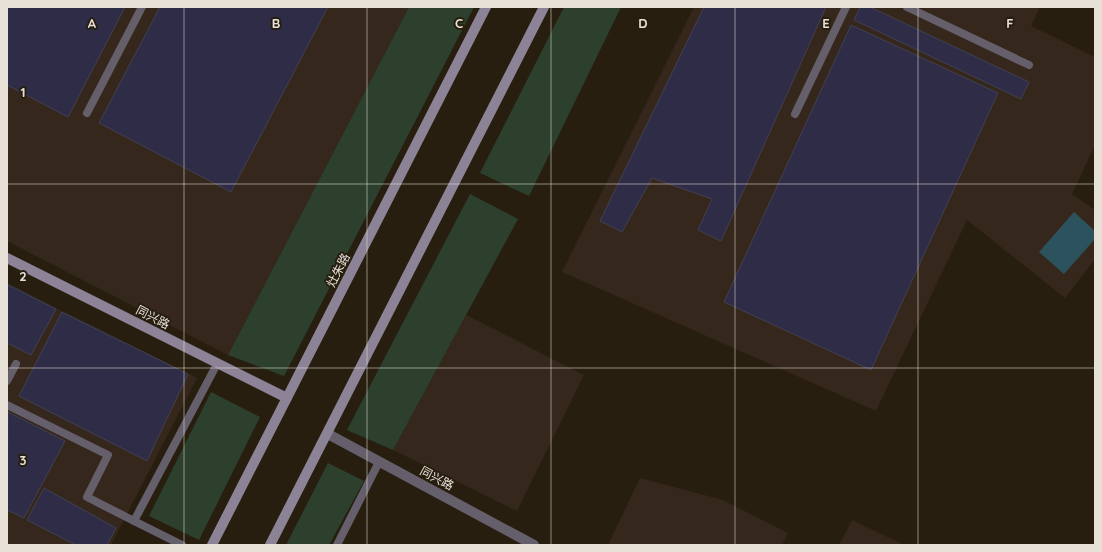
<svg xmlns="http://www.w3.org/2000/svg" width="1102" height="552" viewBox="0 0 1102 552" font-family="Quicksand,'Noto Sans SC',sans-serif">
	<style>
		.industrial { fill: #36271c }
		.green { fill: #2c402d }
		.water { fill: #2c535d }
		.building { fill: #2f2c47; stroke: #414151 }
		.lines { fill: none; stroke-linecap: round; stroke-linejoin: round }
		.lane { stroke: #655f6c; stroke-width: 8 }
		.street { stroke: #655f6c; stroke-width: 10 }
		.secondary { stroke: #8d8397; stroke-width: 10 }
		.grid { fill: none; stroke: #e7e1d8; stroke-width: 1; stroke-opacity: 0.55 }
		.labels { text-anchor: middle; dominant-baseline: central; stroke-width: 4; stroke-linejoin: round; paint-order: stroke }
		.street-label { font-size: 12px; fill: #e7e1d8; stroke: #271e10 }
		.grid-label { font-size: 13px; text-anchor: middle; font-weight: bold; fill: #e7e1d8; stroke: #271e10; stroke-width: 4; stroke-linejoin: round; paint-order: stroke }
	</style>
	<rect width="100%" height="100%" fill="#271e10"/>
	<g class="industrial">
		<path d="M7,7H409L228,355L7,241Z"/>
		<path d="M694,7H1040L1031,26L1095,57V145L1072,194L1095,210V259L1065,298L967,220L876,411L562,272Z"/>
		<path d="M7,284L197,378L111,545H7Z"/>
		<path d="M466,315L584,375L517,511L393,450Z"/>
		<path d="M640,478L723,500L788,533L782,545H608Z"/>
		<path d="M852,520L904,545H839Z"/>
	</g>
	<g class="green">
		<path d="M409,7H474L284,376L228,355Z"/>
		<path d="M564,7H621L529,196L480,173Z"/>
		<path d="M470,194L518,219L393,450L347,430Z"/>
		<path d="M211,392L260,417L199,540L149,516Z"/>
		<path d="M328,463L364,481L329,545H286Z"/>
	</g>
	<path class="water" d="M1074,212L1095,231V239L1064,274L1039,252Z"/>
	<g class="building">
		<path d="M7,7H125L68,117L7,85Z"/>
		<path d="M160,7H328L231,192L99,123Z"/>
		<path d="M704,7H826L721,241L698,230L712,199L652,178L622,232L600,221Z"/>
		<path d="M860,7H870L1029,82L1021,99L854,20Z"/>
		<path d="M851,25L998,93L871,370L724,302Z"/>
		<path d="M7,284L56,309L31,355L7,343Z"/>
		<path d="M62,312L188,374L147,461L19,396Z"/>
		<path d="M8,412L65,441L24,518L7,510Z"/>
		<path d="M44,488L116,528L107,545H76L27,520Z"/>
	</g>
	<g class="lines">
		<g class="lane">
			<path d="M907,7L1029,65"/>
			<path d="M87,113L142,7"/>
			<path d="M795,114L846,7"/>
			<path d="M7,381L16,364"/>
			<path d="M7,405L108,455L87,497L134,521"/>
			<path d="M182,545L134,521L217,364"/>
			<path d="M337,545L379,462"/>
		</g>
		<path class="street" d="M328,434L534,545"/>
		<g class="secondary">
			<path d="M7,258L287,398"/>
			<path d="M212,545L486,7"/>
			<path d="M270,545L544,7"/>
		</g>
	</g>
	<path class="grid" d="M184,7V545M367,7V545M551,7V545M735,7V545M918,7V545M7,184H1095M7,368H1095"/>
	<g class="labels">
		<g class="street-label">
			<text transform="translate(338 270) rotate(-63)">灶朱路</text>
			<text transform="translate(153 317) rotate(27)">同兴路</text>
			<text transform="translate(437 478) rotate(28)">同兴路</text>
		</g>
	</g>
	<g class="grid-label">
		<text x="92" y="28">A</text>
		<text x="276" y="28">B</text>
		<text x="459" y="28">C</text>
		<text x="643" y="28">D</text>
		<text x="826" y="28">E</text>
		<text x="1010" y="28">F</text>
		<text x="23" y="97">1</text>
		<text x="23" y="281">2</text>
		<text x="23" y="465">3</text>
	</g>
	<rect width="1102" height="552" fill="none" stroke="#e7e1d8" stroke-width="16"/>
</svg>
